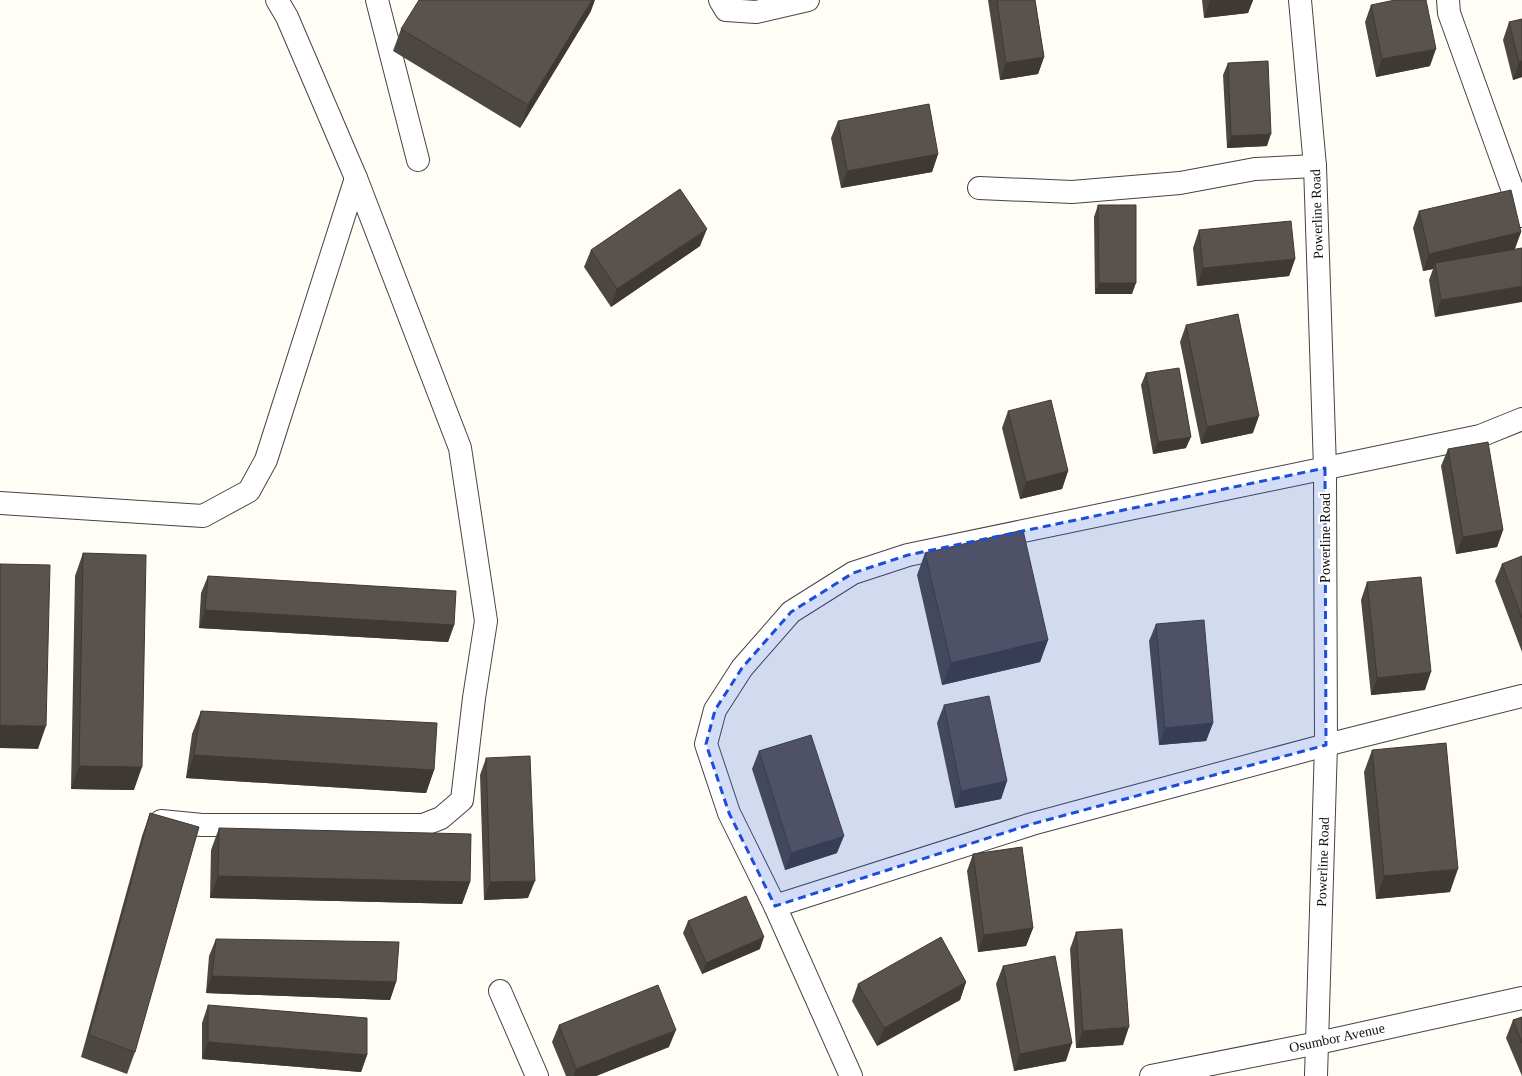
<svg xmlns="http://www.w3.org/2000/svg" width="1522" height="1076" viewBox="0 0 1522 1076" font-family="Georgia,serif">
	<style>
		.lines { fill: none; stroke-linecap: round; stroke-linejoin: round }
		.minor-casing { stroke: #444; stroke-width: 24 }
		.minor { stroke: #fff; stroke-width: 22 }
		.wall { fill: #4d4742 }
		.shaded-wall { fill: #3f3936 }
		.building { fill: #5a524d; stroke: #3f3936 }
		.marked { fill: #1d4ed8; fill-opacity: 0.2; stroke: #1d4ed8; stroke-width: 3; stroke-dasharray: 8 5; stroke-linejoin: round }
		.labels { text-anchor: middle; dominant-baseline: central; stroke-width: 4; stroke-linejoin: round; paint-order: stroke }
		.street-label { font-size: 14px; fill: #111; stroke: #fff }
	</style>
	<rect width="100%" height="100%" fill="#fffdf5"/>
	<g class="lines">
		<g class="minor-casing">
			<g id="minor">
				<path d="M377,0L418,160"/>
				<path d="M720,0L726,10L756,12L808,0"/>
				<path d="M1300,0L1315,166L1325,468L1326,745L1316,1076"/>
				<path d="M1448,0L1449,13L1522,216"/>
				<path d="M979,188L1072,192L1180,183L1255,169L1315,166"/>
				<path d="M0,503L203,516L249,491L266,460L356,178"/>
				<path d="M161,821L202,825H423L441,818L462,800L474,698L486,621L460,448L356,178L287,17L277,0"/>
				<path d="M775,906L1032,824L1326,745L1522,696"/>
				<path d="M500,991L537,1076"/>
				<path d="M851,1076L775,906L729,813L706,744L715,710L742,668L791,612L853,573L908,555L1480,436L1522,419"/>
				<path d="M1151,1076L1318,1043L1522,998"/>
			</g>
		</g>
		<use href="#minor" class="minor"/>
	</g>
	<g class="wall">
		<path d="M988,0H1035L1044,57L1038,74L1000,80Z"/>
		<path d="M1202,0H1253L1248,13L1204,18Z"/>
		<path d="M1371,5L1430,66L1376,77L1365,22Z"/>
		<path d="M591,11L520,128L393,51L401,29Z"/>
		<path d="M1522,19V77L1513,80L1503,40L1509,22Z"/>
		<path d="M1228,63L1267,146L1227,148L1223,75Z"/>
		<path d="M838,121L938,154L932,172L841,188L831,138Z"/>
		<path d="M1098,205L1132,294H1095L1094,217Z"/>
		<path d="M1419,211L1521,232L1515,249L1435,317L1429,280L1433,269L1423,271L1413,228Z"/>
		<path d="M1199,230L1295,259L1289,276L1197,286L1193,248Z"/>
		<path d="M700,246L611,307L584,267L591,250Z"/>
		<path d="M1186,325L1253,433L1201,444L1180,342Z"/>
		<path d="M1146,373L1186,448L1153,454L1141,385Z"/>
		<path d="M1008,411L1068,471L1062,489L1020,499L1002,428Z"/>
		<path d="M1448,449L1503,530L1497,547L1456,554L1441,466Z"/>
		<path d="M83,553L134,790L71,789L75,576Z"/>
		<path d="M925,553L1048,640L1040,662L942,685L917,575Z"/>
		<path d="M1522,556V652L1495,581L1502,564Z"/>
		<path d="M208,576L454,625L448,642L199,628L201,593Z"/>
		<path d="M1367,582L1425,690L1371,695L1361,600Z"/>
		<path d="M1156,624L1213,723L1206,741L1159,745L1149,641Z"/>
		<path d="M944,705L1007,781L1001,799L955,808L937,723Z"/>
		<path d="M201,711L434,770L426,793L186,778L192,734Z"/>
		<path d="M1372,750L1450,892L1376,899L1364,772Z"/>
		<path d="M759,751L837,853L785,870L752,769Z"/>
		<path d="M486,758L528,898L484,900L480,775Z"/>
		<path d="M150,813L135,1052L127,1074L81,1057L142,836Z"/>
		<path d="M219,828L470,882L462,904L210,898L211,850Z"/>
		<path d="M973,854L1033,928L1026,946L978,952L967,871Z"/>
		<path d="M688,921L760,949L702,974L683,933Z"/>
		<path d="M1076,932L1123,1045L1076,1048L1070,949Z"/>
		<path d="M216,939L396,982L390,1000L206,993L209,956Z"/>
		<path d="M1003,966L1066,1061L1014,1071L996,984Z"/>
		<path d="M966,982L960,1000L877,1046L852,1001L858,984Z"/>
		<path d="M208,1005L367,1055L361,1072L202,1059V1023Z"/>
		<path d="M1522,1017V1076L1506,1038L1513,1020Z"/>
		<path d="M559,1025L669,1047L596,1076H566L552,1042Z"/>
	</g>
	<g class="shaded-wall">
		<path d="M592,0H595L591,11L520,128L528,105Z"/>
		<path d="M1210,0H1253L1248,13L1204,18Z"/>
		<path d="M1436,49L1430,66L1376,77L1382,59Z"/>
		<path d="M1044,57L1038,74L1000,80L1006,63Z"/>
		<path d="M1522,61V77L1513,80L1519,62Z"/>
		<path d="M1271,134L1267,146L1227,148L1231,136Z"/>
		<path d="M938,154L932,172L841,188L847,171Z"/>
		<path d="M707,229L700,246L611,307L617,289Z"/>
		<path d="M1521,232L1514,250L1435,263L1433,269L1423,271L1429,254Z"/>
		<path d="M1295,259L1289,276L1197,286L1203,268Z"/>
		<path d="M1099,283H1136L1132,294H1095Z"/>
		<path d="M1522,286V302L1435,317L1441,300Z"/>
		<path d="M1259,416L1253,433L1201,444L1207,427Z"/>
		<path d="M1191,437L1186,448L1153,454L1158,442Z"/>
		<path d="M1068,471L1062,489L1020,499L1026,482Z"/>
		<path d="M1503,530L1497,547L1456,554L1463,537Z"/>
		<path d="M205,610L454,625L448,642L199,628Z"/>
		<path d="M1048,640L1040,662L942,685L951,663Z"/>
		<path d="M1431,672L1425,690L1371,695L1377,678Z"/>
		<path d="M1213,723L1206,741L1159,745L1165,728Z"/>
		<path d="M0,725L46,726L38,749L0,748Z"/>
		<path d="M194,755L434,770L426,793L186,778Z"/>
		<path d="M79,766L142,767L134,790L71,789Z"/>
		<path d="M1007,781L1001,799L955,808L961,791Z"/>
		<path d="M844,836L837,853L785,870L791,853Z"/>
		<path d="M1458,869L1450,892L1376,899L1384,876Z"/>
		<path d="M218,876L470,882L462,904L210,898Z"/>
		<path d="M535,881L528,898L484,900L490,882Z"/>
		<path d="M1033,928L1026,946L978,952L984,935Z"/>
		<path d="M764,937L760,949L702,974L706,963Z"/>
		<path d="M212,976L396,982L390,1000L206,993Z"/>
		<path d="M966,982L960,1000L877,1046L884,1028Z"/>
		<path d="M1129,1027L1123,1045L1076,1048L1083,1031Z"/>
		<path d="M676,1030L669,1047L596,1076H574L576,1069Z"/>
		<path d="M208,1042L367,1055L361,1072L202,1059Z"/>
		<path d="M1072,1043L1066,1061L1014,1071L1020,1054Z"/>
	</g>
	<g class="building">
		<path d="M419,0H592L528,105L401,29Z"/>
		<path d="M997,0H1035L1044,57L1006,63Z"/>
		<path d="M1395,0H1426L1436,49L1382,59L1371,5Z"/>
		<path d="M1522,19V61L1519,62L1509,22Z"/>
		<path d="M1268,61L1271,134L1231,136L1228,63Z"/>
		<path d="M929,104L938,154L847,171L838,121Z"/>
		<path d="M680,189L707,229L617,289L591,250Z"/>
		<path d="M1511,190L1521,232L1429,254L1419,211Z"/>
		<path d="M1098,205H1136V283H1099Z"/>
		<path d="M1291,221L1295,259L1203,268L1199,230Z"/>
		<path d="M1522,248V286L1441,300L1435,263Z"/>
		<path d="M1238,314L1259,416L1207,427L1186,325Z"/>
		<path d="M1179,368L1191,437L1158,442L1146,373Z"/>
		<path d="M1051,400L1068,471L1026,482L1008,411Z"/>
		<path d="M1488,442L1503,530L1463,537L1448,449Z"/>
		<path d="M1023,530L1048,640L951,663L925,553Z"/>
		<path d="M83,553L146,555L142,767L79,766Z"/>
		<path d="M1522,556V618L1502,564Z"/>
		<path d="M0,564L50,565L46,726L0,725Z"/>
		<path d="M208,576L456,591L454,625L205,610Z"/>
		<path d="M1421,577L1431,672L1377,678L1367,582Z"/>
		<path d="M1204,620L1213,723L1165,728L1156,624Z"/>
		<path d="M989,696L1007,781L961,791L944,705Z"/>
		<path d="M201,711L437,723L434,770L194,755Z"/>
		<path d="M811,735L844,836L791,853L759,751Z"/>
		<path d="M1446,743L1458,869L1384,876L1372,750Z"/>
		<path d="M530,756L535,881L490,882L486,758Z"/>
		<path d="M150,813L199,827L135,1052L89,1035Z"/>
		<path d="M219,828L471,834L470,882L218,876Z"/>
		<path d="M1022,847L1033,928L984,935L973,854Z"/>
		<path d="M746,896L764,937L706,963L688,921Z"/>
		<path d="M1122,929L1129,1027L1083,1031L1076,932Z"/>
		<path d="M941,937L966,982L884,1028L858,984Z"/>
		<path d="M216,939L399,942L396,982L212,976Z"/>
		<path d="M1055,956L1072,1043L1020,1054L1003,966Z"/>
		<path d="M658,985L676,1030L576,1069L559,1025Z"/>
		<path d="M208,1005L367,1018V1055L208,1042Z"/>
		<path d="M1522,1017V1043L1513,1020Z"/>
	</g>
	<path class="marked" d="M1325,468L1326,745L1032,824L775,906L729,813L706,744L715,710L742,668L791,612L853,573L908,555Z"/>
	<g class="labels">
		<g class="street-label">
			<text transform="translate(1317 214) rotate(-92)">Powerline Road</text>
			<text transform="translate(1325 538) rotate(-90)">Powerline Road</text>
			<text transform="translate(1323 862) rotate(-88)">Powerline Road</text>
			<text transform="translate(1337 1038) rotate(-12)">Osumbor Avenue</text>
		</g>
	</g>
</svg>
